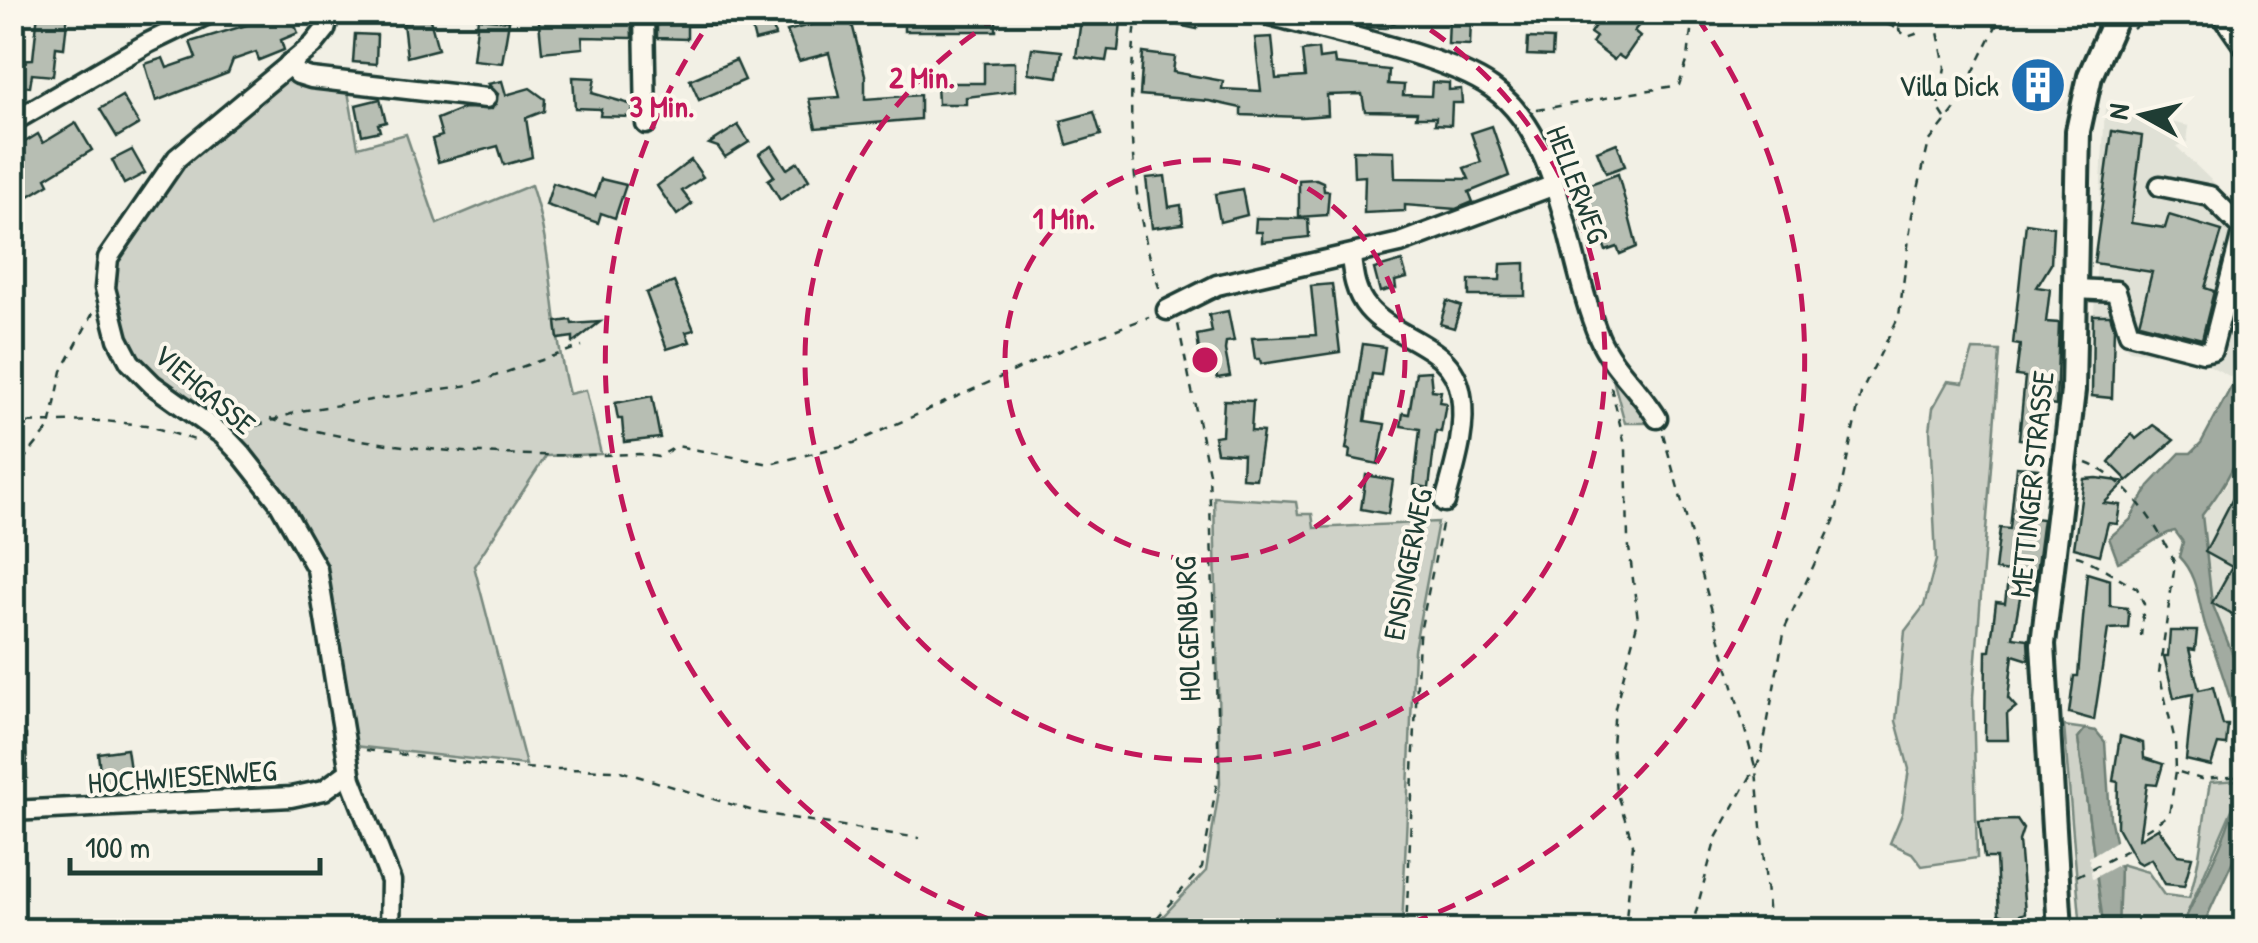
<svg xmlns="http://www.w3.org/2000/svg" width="2258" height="943" viewBox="0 0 2258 943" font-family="'Patrick Hand',sans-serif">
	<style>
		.built { fill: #e0e1d6 }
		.green { fill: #cfd2c8; stroke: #77887e; stroke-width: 2.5 }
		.water { fill: #a2aba1; stroke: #6e7f75; stroke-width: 2.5 }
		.pier { fill: #f2f0e5 }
		.building { fill: #b7beb3; stroke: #1f3d34; stroke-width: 2.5 }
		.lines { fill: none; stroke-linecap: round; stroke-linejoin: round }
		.minor-casing { stroke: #1f3d34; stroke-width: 25 }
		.major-casing { stroke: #1f3d34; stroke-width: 30 }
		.path { stroke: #1f3d34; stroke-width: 2.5; stroke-dasharray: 8 8; stroke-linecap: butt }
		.minor { stroke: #fbf7ec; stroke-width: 18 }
		.major { stroke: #fbf7ec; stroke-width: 22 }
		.ring { fill: none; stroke: #c2185b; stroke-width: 5; stroke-dasharray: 18 12 }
		.labels { text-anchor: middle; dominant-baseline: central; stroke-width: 8; stroke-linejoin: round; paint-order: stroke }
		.poi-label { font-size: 30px; fill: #1f3d34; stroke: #fbf7ec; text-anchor: end }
		.street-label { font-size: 30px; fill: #1f3d34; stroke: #fbf7ec }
		.centre { fill: #c2185b; stroke: #fbf7ec; stroke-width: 5 }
		.ring-label { font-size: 30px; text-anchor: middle; font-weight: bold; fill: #c2185b; stroke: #fbf7ec; stroke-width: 8; stroke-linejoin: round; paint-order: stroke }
	</style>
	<rect width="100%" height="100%" fill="#f2f0e5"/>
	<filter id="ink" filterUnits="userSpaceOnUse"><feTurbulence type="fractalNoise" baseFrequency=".01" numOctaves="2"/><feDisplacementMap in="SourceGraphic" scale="20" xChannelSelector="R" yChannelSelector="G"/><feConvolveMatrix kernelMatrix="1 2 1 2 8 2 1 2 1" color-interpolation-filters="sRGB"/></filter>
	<g filter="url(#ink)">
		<g class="built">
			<path d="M2105,108L2189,126L2187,142L2176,146L2245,213V361L2235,379L2197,359L2130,350L2122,344L2116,314H2094Z"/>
			<path d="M2245,443V685L2212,603L2202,515L2227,484Z"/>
		</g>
		<g class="green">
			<path d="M289,76L347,86L358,147L406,134L437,224L531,185C554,252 551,326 569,394L586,390L601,454L546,456L474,566L526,765L354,746L302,533L188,405L133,357L112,302V266L177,166L282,77Z"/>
			<path d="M1973,350L2000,351L1973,697L1977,858L1922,866L1912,853L1890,843L1902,814L1909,769L1896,721L1905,631L1924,606L1936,560L1930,430L1933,408L1948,381L1963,383Z"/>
			<path d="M1610,368L1653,423H1625Z"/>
			<path d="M1214,497L1296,502L1298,514H1312L1314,528L1438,522L1414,650L1402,930H1150L1206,871L1220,784Z"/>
			<path d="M2064,726L2085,729L2078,738L2104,930H2081Z"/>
			<path d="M2239,780L2237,798L2180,930H2118L2120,864L2148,872L2164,895L2189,898C2201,860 2203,822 2210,782Z"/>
		</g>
		<g class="water">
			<path d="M2245,361C2245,433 2249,456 2202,515L2212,603L2245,685V834L2201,930H2180C2198,890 2229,836 2237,794C2248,737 2225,680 2206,628C2198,603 2198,576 2179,557L2183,542L2175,531C2158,534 2138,555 2118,562L2109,538L2130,520L2149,486L2180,453H2191L2201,443Z"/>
			<path d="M2085,729L2096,731L2105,742L2110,817L2120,864L2118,930H2104L2078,738Z"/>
		</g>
		<path class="pier" d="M2119,839L2125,861L2092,879L2089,857Z"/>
		<g class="building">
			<path d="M38,12H68L64,48L56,47L53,76L32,74L30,87L12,85V60L33,59Z"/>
			<path d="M290,12L298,33L281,40L284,50L259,60L256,52L233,60L228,73L156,101L145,64L163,58L167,68L196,58L190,42Z"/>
			<path d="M538,12H631L632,38L582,37L583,48L542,52Z"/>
			<path d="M657,12H770L775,36L755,41L751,25L687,26V39L657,38Z"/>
			<path d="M819,12H849L865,75V99L920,95V119L816,128L809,99L840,97L829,53L799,61L787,31L821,22Z"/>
			<rect x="904" y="12" width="92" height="19"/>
			<path d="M1082,12H1122L1118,51L1108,50L1106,61L1076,57Z"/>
			<path d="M1174,12H1199L1197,29L1173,24Z"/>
			<path d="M1368,12H1412L1386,28L1366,27Z"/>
			<path d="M1604,12H1632L1639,25L1634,31L1640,36L1624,59L1618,55L1614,60L1592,43L1596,37L1590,33Z"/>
			<path d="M1857,12H1899L1894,27Z"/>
			<path d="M429,16L438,49L407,57L403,23Z"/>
			<path d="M478,18L509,21L502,63L473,60Z"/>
			<path d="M1449,19H1471L1470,45L1448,44Z"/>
			<path d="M355,34L377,35L376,64L353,62Z"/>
			<path d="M1272,37L1276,79L1305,77L1302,51L1318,49L1319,59L1334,57L1335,64L1389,70L1388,84L1404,85L1403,95L1431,96L1432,82L1449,83V90L1461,89L1462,103H1452L1451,125L1435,124L1436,117H1416L1417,112L1365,111L1362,94L1327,95L1328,115L1302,117L1241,115V108L1209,101L1140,95L1143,53L1175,57L1173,72L1223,81L1222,89L1261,91L1255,38Z"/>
			<path d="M1528,38L1553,39L1552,56L1527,55Z"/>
			<path d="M1032,48L1062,51L1058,77L1028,73Z"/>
			<path d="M736,60L745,80L699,100L690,80Z"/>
			<path d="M1015,62V91L966,97V104H938L937,83H984V63Z"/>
			<path d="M2030,67L2053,73L2045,103L2022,97Z"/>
			<path d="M573,77L595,78L592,93L633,105L632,117L600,116L601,109L575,108Z"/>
			<path d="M502,81L506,95L530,88L545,99L544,111L526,118L532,157L504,165L498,146L438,162L432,139L442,136L437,119L464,108L492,109L498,94L488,84Z"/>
			<path d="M122,96L139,124L117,137L100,109Z"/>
			<path d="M380,99L386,122L378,124L380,131L362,135L356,105Z"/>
			<path d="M1094,112L1101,135L1067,145L1061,121Z"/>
			<path d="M76,123L92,150L46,178L49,184L12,206V150L38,134L43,143Z"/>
			<path d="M738,125L749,142L725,157L718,147L709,144Z"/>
			<path d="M1492,126L1509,176L1469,192L1473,202L1456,209L1405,205V211L1364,213L1365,176L1354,177L1353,150L1394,151L1395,178L1469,179L1464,168L1481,162L1471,133Z"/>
			<path d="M2112,131L2142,136L2131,223L2165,228L2169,215L2222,231L2205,288L2214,291L2202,339L2139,323L2152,272L2094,263Z"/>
			<path d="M1617,143L1625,166L1606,173L1597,151Z"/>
			<path d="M772,146L787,169L798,162L809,180L780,200L768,180L774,176L759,154Z"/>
			<path d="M132,150L145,173L124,184L112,160Z"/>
			<path d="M691,160L703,177L682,191L692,204L677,215L657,186Z"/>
			<path d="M1618,174L1637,247L1620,254L1617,247L1606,251L1597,226L1584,231L1581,209L1586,208L1579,188Z"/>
			<path d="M1165,176L1169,207L1181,205L1183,224L1152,228L1146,178Z"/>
			<path d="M601,179L626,185L615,218L601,213L598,223L546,205L553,183L595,197Z"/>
			<path d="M1316,179L1323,182L1324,191H1329L1327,215L1299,217V180Z"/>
			<path d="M1242,189L1247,215L1220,222L1215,194Z"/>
			<path d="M1256,218L1308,219L1309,237L1262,242V232H1255Z"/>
			<path d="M2026,223L2053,227L2051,264L2037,287L2050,289L2046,322L2059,323L2056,406L2045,404L2041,442L2019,439L2025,377L2016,376L2020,345L2013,344Z"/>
			<path d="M1402,261L1407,278L1395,281L1396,288L1380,292L1374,269Z"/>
			<path d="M1525,263V296H1469V280H1500L1501,264Z"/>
			<path d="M674,282L694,330L686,332L690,342L667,349L646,293Z"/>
			<path d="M1332,284L1340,352L1261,364L1260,359H1255L1252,338L1316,335L1311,286Z"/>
			<path d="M1447,301L1461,306L1454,328L1440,324Z"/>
			<path d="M1228,311L1234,341L1226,342L1225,350L1230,376L1217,378L1216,371L1202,374L1197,335L1212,332L1209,315Z"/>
			<path d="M2093,315H2110L2114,327L2112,398L2092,396Z"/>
			<path d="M571,320L572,324L600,322L573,343V337L558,339L556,322Z"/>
			<path d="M1363,344L1385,347L1381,375L1372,374L1365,421L1385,424L1378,464L1349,458L1350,450L1346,449Z"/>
			<path d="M1430,371L1432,390L1441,391L1439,402L1446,403L1441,432L1436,431L1429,488L1414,485L1420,429L1401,426L1403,413L1409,414L1416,372Z"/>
			<path d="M652,396L660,438L624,442L622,419H618L615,403Z"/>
			<path d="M1224,400L1253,401L1251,431L1263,432L1256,479L1242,478L1243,454L1217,452L1214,436L1222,435Z"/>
			<path d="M2153,425L2174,440L2128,481L2109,462L2132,434L2136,439Z"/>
			<path d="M2016,467L2038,469L2033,518L2043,519L2034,589L2022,586L2013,637L2028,639L2029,660L2013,655L2008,698L2016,707L2007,714L2008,740H1985L1986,651H1990L1996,602L2005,603L2009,572L1995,570L2000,528L2010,529Z"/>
			<path d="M2246,473V622L2212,603L2232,567L2205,552Z"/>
			<path d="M1366,475L1393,480L1388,514L1361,509Z"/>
			<path d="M2097,478L2126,482L2104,503L2120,505L2117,524L2108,523L2100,555L2074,548L2084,479Z"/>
			<path d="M2087,573L2110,580V606L2127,608L2129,615L2128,628L2108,629L2094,720L2069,713L2074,676H2078Z"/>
			<path d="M2170,631H2197L2195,650L2189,649L2199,690L2213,687L2223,725H2228L2226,745L2218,744L2211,766L2186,760L2193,694L2174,698L2164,656H2168Z"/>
			<path d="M12,735H26L27,778H12Z"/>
			<path d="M2120,736L2143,743L2144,758L2163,764L2157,785L2147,784L2139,839L2158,828L2178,855L2192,857L2184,886L2165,884L2151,859L2141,864L2136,861L2117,827L2118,782L2113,781Z"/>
			<path d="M127,749L130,770L122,771L116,793H98L101,780L98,753Z"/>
			<path d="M2017,820L2023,829L2019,841L2025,913L2011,919L1999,914L1996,858H1984L1979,821Z"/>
		</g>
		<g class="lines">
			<g class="minor-casing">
				<g id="minor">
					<path d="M330,12L325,30L313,45L177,158L108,258L105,288L118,339L130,362L153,385L223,435L242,455L279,502L317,569L351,779L391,881L390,930"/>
					<path d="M644,12L646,124"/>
					<path d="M1259,12C1320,30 1444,54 1492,88C1563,138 1567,262 1599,337C1611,366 1641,391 1657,418"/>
					<path d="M289,64L298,74L311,78L486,98"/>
					<path d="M12,122L148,43L212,12"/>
					<path d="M1351,257C1353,275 1355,293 1368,308C1396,341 1453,343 1461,395C1467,430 1454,468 1445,502"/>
					<path d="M2076,289L2116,291L2129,333L2203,352L2212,350L2243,229L2210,196L2160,186"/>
					<path d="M1167,310L1217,285L1400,243L1552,186"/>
					<path d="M12,811L291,797L324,790L349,772"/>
				</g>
			</g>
			<g class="major-casing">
				<g id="major">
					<path d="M2223,12L2246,45"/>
					<path d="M2060,930L2043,644L2073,391L2078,131L2090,76L2118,12"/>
				</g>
			</g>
			<g class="path">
				<path d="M1137,12C1126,106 1129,203 1161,293"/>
				<path d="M1903,12L1899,30L1907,37L1916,34L1926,12"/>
				<path d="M2194,12L2201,16"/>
				<path d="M2133,29L2153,12"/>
				<path d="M1537,110L1679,85L1688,59L1693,12"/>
				<path d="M1945,118L1938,107L1945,67L1938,32L1946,12"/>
				<path d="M1611,387L1626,449L1628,539L1638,620L1615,708L1612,745L1616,791L1633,844L1625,930"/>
				<path d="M270,419C390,454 515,458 639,454L658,457L677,446L770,464L854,443L1061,350L1149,317"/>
				<path d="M12,423L104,421L146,425L198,441"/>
				<path d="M241,431L300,411L469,385L582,346"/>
				<path d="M1663,434L1756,770L1770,930"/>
				<path d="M2086,463C2128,479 2157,524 2175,564L2159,673L2175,741L2176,771L2201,779L2246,776"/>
				<path d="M12,474L50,427L62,371L93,313"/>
				<path d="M2076,556C2088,558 2124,581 2137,588L2144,604L2141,636"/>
				<path d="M366,750L507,768L617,770L760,813L919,838"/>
				<path d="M2145,830L2169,815L2176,771"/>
				<path d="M2077,876L2133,847"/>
				<path d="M1146,930L1202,868L1219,771L1209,473L1178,324"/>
				<path d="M1406,930L1419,637L1443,520"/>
				<path d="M1691,930L1716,838L1761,758L1785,628L1834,521L1861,393L1899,316L1912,215L1929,142L1955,109L2003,12"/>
			</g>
			<use href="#minor" class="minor"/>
			<use href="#major" class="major"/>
		</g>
	</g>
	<g class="ring">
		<circle cx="1205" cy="360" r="200"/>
		<path d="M1405 14A400 400 0 1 1 1005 14"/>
		<path d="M1020 930A599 599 0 0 1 714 16M1696 16A599 599 0 0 1 1390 930"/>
	</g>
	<defs>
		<g id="building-disc" transform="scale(2.875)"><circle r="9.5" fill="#1f6fb2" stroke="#fbf7ec"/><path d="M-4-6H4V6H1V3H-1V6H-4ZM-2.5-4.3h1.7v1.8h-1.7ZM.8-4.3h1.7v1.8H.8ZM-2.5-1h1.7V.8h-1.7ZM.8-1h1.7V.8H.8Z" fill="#fff"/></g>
	</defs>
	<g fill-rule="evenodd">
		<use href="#building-disc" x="2038" y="85"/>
	</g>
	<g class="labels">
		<g class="poi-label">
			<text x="1999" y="85">Villa Dick</text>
		</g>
		<g class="street-label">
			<text transform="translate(1578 184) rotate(69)">HELLERWEG</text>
			<text transform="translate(205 389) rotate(40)">VIEHGASSE</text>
			<text transform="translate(2031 484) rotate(-84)">METTINGER STRASSE</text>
			<text transform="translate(1407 564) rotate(-79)">ENSINGERWEG</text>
			<text transform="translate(1187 629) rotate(-92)">HOLGENBURG</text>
			<text transform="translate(182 776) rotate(-4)">HOCHWIESENWEG</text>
		</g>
	</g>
	<circle cx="1205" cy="360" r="15" class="centre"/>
	<g class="ring-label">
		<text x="922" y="88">2 Min.</text>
		<text x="662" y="117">3 Min.</text>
		<text x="1064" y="229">1 Min.</text>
	</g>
	<rect width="2258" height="943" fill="none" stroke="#fbf7ec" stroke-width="50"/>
	<rect x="25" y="25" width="2208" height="893" fill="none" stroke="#1f3d34" stroke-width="4" filter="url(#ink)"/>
	<g transform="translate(2143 115) rotate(278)" stroke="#fbf7ec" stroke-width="8" paint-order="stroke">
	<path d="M0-8L18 38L0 25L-18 38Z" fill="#1f3d34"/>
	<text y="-15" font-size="28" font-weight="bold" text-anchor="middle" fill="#1f3d34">N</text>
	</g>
	<path d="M70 858v15h250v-15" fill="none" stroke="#1f3d34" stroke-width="5"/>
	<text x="85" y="858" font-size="30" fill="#1f3d34" stroke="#fbf7ec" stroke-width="8" paint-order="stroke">100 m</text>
</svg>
